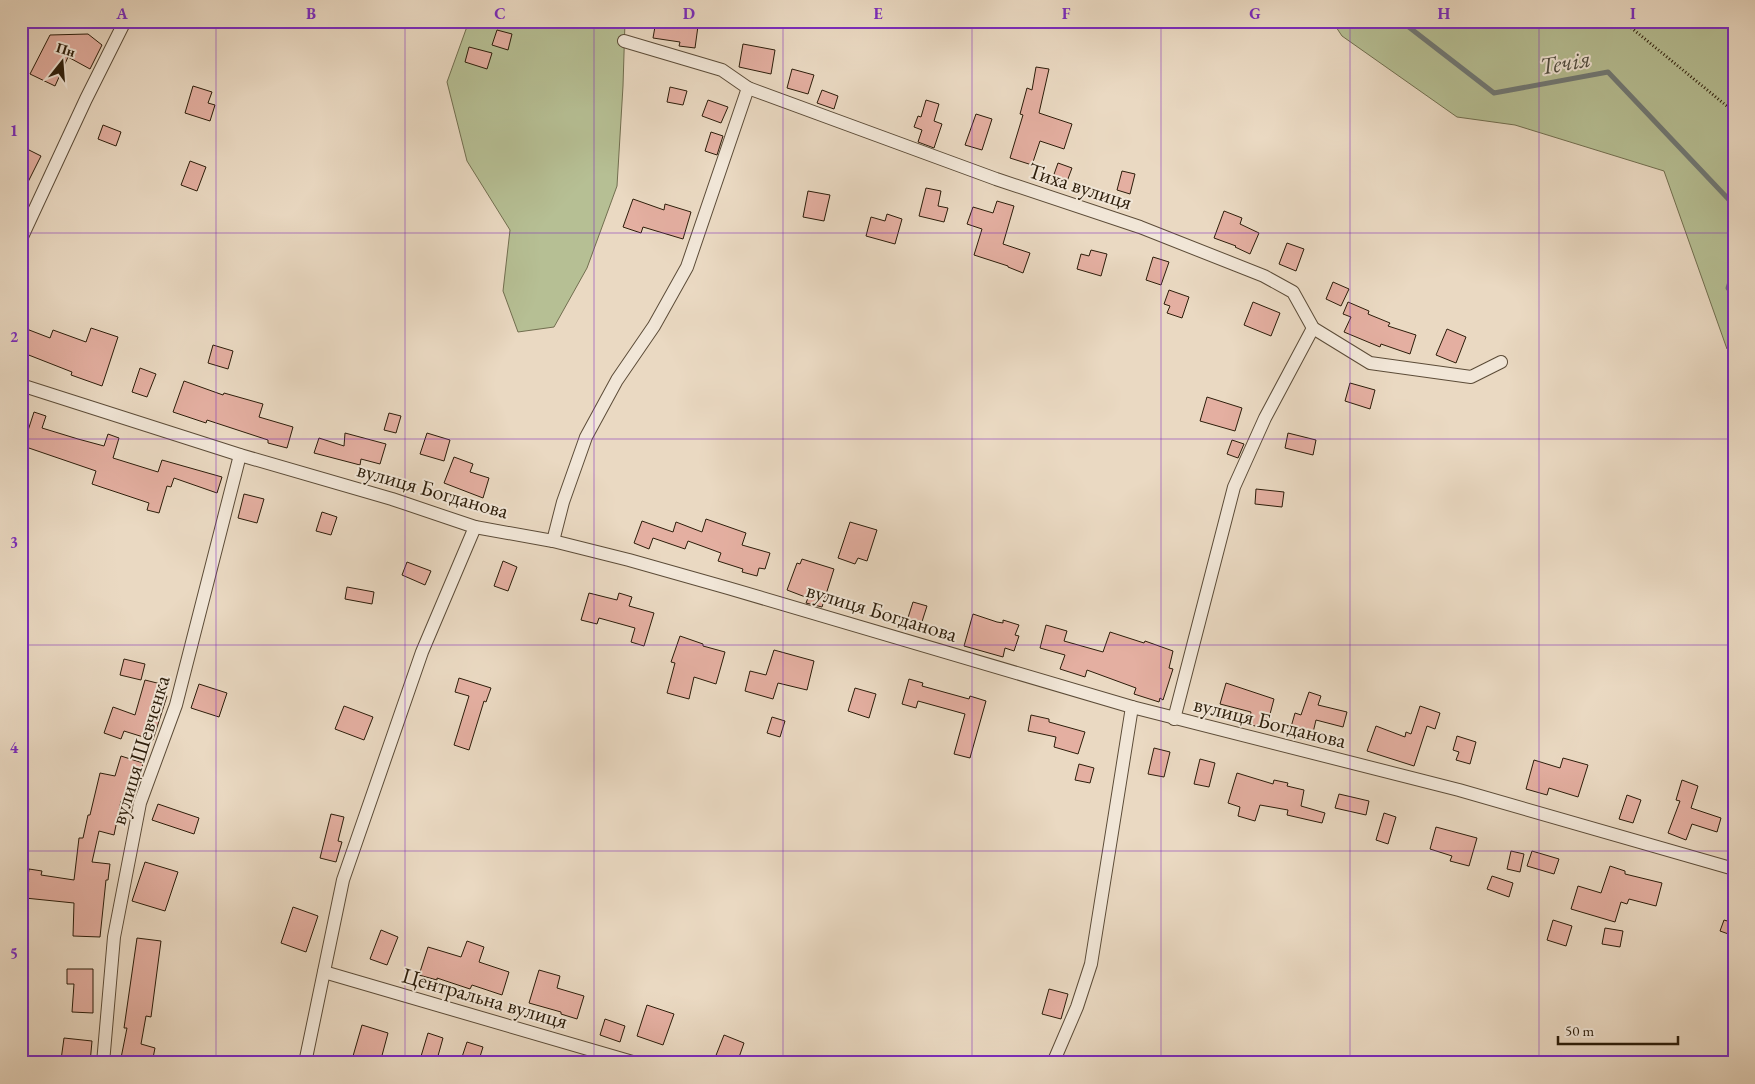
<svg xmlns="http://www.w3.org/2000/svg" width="1755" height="1084" viewBox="0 0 1755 1084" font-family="'EB Garamond',serif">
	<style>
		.green { fill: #b6bf94; stroke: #716e4f }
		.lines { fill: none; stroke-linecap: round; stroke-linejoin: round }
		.stream { stroke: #707976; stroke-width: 5 }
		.building { fill: #e4afa1; stroke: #2c1d0a }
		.street-casing { stroke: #5c4c38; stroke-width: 14 }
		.path { stroke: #2c1d0a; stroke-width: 3; stroke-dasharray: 1 2.5; stroke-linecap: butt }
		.street { stroke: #f1e6d7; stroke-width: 12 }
		.grid { fill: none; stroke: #7b2cbf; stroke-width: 1; stroke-opacity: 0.55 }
		.labels { text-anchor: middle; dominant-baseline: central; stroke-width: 4; stroke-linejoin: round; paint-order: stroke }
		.street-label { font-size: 22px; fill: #2c1d0a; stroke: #f1e6d7 }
		.water-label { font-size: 24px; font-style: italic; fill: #4e4b40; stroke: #f1e6d7 }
		.neatline { fill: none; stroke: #7b2cbf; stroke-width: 2 }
		.grid-label { font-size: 16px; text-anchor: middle; font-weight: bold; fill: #7b2cbf }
	</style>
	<rect width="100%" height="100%" fill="#ead9c2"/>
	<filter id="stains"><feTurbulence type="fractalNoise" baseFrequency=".004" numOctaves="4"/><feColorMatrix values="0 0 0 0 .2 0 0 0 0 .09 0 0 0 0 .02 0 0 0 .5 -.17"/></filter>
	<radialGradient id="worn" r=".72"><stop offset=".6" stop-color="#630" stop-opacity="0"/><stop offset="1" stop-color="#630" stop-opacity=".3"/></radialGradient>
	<g class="green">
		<path d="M469,21H625L623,86L617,186L587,268L554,327L518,332L503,291L510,230L467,161L447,82Z"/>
		<path d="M1332,21H1734V352L1727,349L1664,171L1515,125L1457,117L1342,36Z"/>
	</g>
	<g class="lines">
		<g class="stream">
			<path d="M1401,21L1494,93L1608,72L1734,205"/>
			<path d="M1734,270L1728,288L1734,295"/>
		</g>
	</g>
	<g class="building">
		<path d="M656,21H677V23L698,26L695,48L679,46L680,42L653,38Z"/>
		<path d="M497,30L512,34L508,50L492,45Z"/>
		<path d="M88,34L102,45L90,69L68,57L55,86L30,74L50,35Z"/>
		<path d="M743,44L775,50L771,74L739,67Z"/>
		<path d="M469,47L492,53L487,69L465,62Z"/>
		<path d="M1036,67L1049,69L1039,113L1072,124L1064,149L1040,141L1032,165L1010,158L1023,115L1020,114L1027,88L1032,90Z"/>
		<path d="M792,69L814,75L808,94L787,88Z"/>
		<path d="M193,86L212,92L208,103L215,105L210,121L185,113Z"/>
		<path d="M670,87L687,91L683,105L667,102Z"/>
		<path d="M822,90L838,96L834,109L817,103Z"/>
		<path d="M708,100L728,107L721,123L702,116Z"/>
		<path d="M926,100L939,104L934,121L942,124L934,148L918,142L922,130L914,127L918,116L921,117Z"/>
		<path d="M976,114L992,119L982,150L965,145Z"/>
		<path d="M103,125L121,132L116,146L98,139Z"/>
		<path d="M711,132L723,136L717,155L705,151Z"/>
		<path d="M21,146L41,156L21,196Z"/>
		<path d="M190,161L206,167L197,191L181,185Z"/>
		<path d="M1058,163L1072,168L1066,184L1052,180Z"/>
		<path d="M1122,171L1135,174L1130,194L1117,190Z"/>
		<path d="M926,188L941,191L938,206L948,208L944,222L919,216Z"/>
		<path d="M808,191L830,195L824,221L803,217Z"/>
		<path d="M633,199L664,210L665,204L691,212L683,239L643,227L641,233L623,227Z"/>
		<path d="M997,201L1014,206L1003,244L1030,253L1023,273L1008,267V266L974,255L982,229L967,224L973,207L993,213Z"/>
		<path d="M1224,211L1242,218L1240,224L1259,233L1250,254L1235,247L1236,246L1214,238Z"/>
		<path d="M887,214L902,219L895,244L866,236L871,217L885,221Z"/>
		<path d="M1287,243L1304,249L1296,271L1279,264Z"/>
		<path d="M1091,250L1107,254L1101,276L1077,269L1081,254L1089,256Z"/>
		<path d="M1153,257L1169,262L1161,285L1146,280Z"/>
		<path d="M1333,282L1349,289L1341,306L1326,299Z"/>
		<path d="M1169,290L1189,297L1182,318L1167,313L1170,306L1164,304Z"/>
		<path d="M1253,302L1280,313L1271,336L1244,325Z"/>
		<path d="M1348,302L1369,311L1368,314L1390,323L1388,326L1416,335L1410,354L1381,344L1380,347L1344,332L1351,317L1343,314Z"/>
		<path d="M24,328L50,338L53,330L86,342L91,328L118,337L102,386L71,375L72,372L21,352V335Z"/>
		<path d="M1447,329L1466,337L1456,363L1436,355Z"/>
		<path d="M213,345L233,351L228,369L208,363Z"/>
		<path d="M140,368L156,374L147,397L132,392Z"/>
		<path d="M184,381L223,395L224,393L263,404L259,417L293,427L287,448L268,443V440L207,420L206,423L173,412Z"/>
		<path d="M1350,383L1375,390L1370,409L1345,401Z"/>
		<path d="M1207,397L1242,408L1235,431L1200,421Z"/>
		<path d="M34,412L46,416L42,428L78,439L104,446L108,434L119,438L113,458L158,472L162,460L222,477L217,493L174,478L171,487L167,486L159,513L147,510L149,503L92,484L96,471L23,446Z"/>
		<path d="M389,413L401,416L396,433L384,430Z"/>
		<path d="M345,433L386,444L380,464L361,459L360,465L314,453L319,438L344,446Z"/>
		<path d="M427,433L450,440L444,461L420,454Z"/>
		<path d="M1288,433L1316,440L1313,455L1285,448Z"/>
		<path d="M1232,440L1244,444L1238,458L1227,454Z"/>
		<path d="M454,457L473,464L470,472L489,478L483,498L444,483Z"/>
		<path d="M1256,489L1284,492L1282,507L1255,504Z"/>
		<path d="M244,494L264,499L257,523L238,518Z"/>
		<path d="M322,512L337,517L331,535L316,531Z"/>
		<path d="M706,519L746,533L742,545L770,553L765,569L759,568L757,576L742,572L743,569L718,561L721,553L688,541L685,549L653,538L649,549L634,543L642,521L673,532L676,522L702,532Z"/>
		<path d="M850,522L877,530L867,561L858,558L855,564L838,558Z"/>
		<path d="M802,559L834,569L822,607L806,603L808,598L787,590L797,563L800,564Z"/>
		<path d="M503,561L517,567L508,591L494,586Z"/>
		<path d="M407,562L431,571L425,585L402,575Z"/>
		<path d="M347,587L374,592L372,604L345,599Z"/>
		<path d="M589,593L617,600L619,593L632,597L629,606L654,613L644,646L631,642L635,628L599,618L597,624L581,620Z"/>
		<path d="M913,602L927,606L919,631L905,627Z"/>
		<path d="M973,614L997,622L1003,623V620L1019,625L1015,635L1019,636L1014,651L1005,648L1003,657L964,646Z"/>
		<path d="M1046,625L1067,631L1064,641L1103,652L1110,632L1144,643L1145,641L1173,651L1169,668L1173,669L1163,700L1160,698L1159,702L1134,694L1136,688L1087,670L1085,677L1060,669L1065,655L1040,648Z"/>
		<path d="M680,636L703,644V646L725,652L716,684L694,677L689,699L667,693L675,663L671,662Z"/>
		<path d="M774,650L814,661L807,690L778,683L773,699L745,691L750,671L766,675Z"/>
		<path d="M124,659L145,664L141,680L120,675Z"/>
		<path d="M459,678L491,688L486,702L484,701L469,750L454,745L469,696L455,692Z"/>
		<path d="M909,679L923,683L922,686L969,699L970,696L986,701L970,758L954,754L965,714L918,701L916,708L902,704Z"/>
		<path d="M145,680L165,685L162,695L167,696L153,740L124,731L121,739L104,733L113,707L135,715Z"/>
		<path d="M1226,683L1274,699L1266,729L1248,724L1251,712L1220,704Z"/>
		<path d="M199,684L227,693L219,717L191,708Z"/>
		<path d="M855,688L876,694L869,718L848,711Z"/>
		<path d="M1309,692L1321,696L1318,705L1347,712L1343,727L1316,720L1311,741L1297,738L1299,729L1291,727L1295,713L1301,715Z"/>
		<path d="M344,706L373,717L364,740L335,729Z"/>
		<path d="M1420,706L1440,713L1435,729L1427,726L1414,766L1367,751L1376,726L1405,737L1406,732L1411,734Z"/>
		<path d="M1031,715L1049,719V722L1085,732L1078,754L1054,747L1056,737L1028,731Z"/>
		<path d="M772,717L785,721L780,737L767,733Z"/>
		<path d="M1457,736L1476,742L1470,764L1456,760L1459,752L1453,750Z"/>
		<path d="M1154,748L1170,752L1164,777L1148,774Z"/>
		<path d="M121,756L143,763L140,775L132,773L125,802L121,801L114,835L99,831L92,862L110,864L108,880H106L100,937L73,936L74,903L25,898L29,869L42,871L41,875L74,880L79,838H83L88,815H90L100,773L115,776Z"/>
		<path d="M1563,758L1588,765L1578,797L1549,788L1547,795L1526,789L1534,760L1560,768Z"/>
		<path d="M1200,759L1215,763L1209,787L1194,784Z"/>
		<path d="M1079,764L1094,768L1090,783L1075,780Z"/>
		<path d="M1237,773L1273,784L1274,780L1288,783L1287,786L1304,790L1301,806L1325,813L1322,823L1287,815L1288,810L1260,805L1255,821L1238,816L1240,807L1228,803Z"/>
		<path d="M1682,780L1698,786L1691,808L1721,818L1717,832L1692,824L1686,840L1668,833L1680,801L1676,800Z"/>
		<path d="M1339,794L1369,801L1366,815L1335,808Z"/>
		<path d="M1627,795L1641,800L1633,823L1619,819Z"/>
		<path d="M158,804L199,818L194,834L152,820Z"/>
		<path d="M1384,813L1396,817L1388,844L1376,840Z"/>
		<path d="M331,814L344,817L338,841L342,842L336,862L320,858Z"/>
		<path d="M1436,827L1477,838L1469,866L1450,861L1452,856L1430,849Z"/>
		<path d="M1511,851L1524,854L1520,872L1507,869Z"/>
		<path d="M1532,851L1559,859L1554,874L1527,866Z"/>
		<path d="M145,862L178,872L165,911L132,901Z"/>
		<path d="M1610,866L1625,871V874L1662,883L1656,906L1629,899L1627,904L1621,902L1615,922L1571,909L1578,886L1601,893Z"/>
		<path d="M1492,876L1513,883L1509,897L1487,889Z"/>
		<path d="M293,907L318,916L306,952L281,943Z"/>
		<path d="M1553,920L1572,926L1566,946L1547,940Z"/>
		<path d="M1724,920L1734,923V936L1720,931Z"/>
		<path d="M1605,928L1623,931L1620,947L1602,944Z"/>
		<path d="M381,930L398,937L387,965L370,959Z"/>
		<path d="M137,938L161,941L151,1017L146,1016L141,1044L155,1048L152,1063H120L127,1028H124Z"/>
		<path d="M467,941L484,947L479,962L509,972L502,995L472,985L470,989L437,978V980L419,975L428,947L461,957Z"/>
		<path d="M67,969H93V1013L72,1012L74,984H67Z"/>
		<path d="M539,970L560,976L557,988L584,996L577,1019L561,1014V1012L529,1003Z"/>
		<path d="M1049,989L1068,994L1061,1019L1042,1014Z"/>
		<path d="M647,1005L674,1014L663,1045L637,1036Z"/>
		<path d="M605,1019L625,1026L620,1042L600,1035Z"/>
		<path d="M362,1025L388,1033L380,1063H351Z"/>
		<path d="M428,1033L443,1038L436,1063H419Z"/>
		<path d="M724,1035L744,1043L737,1063H713Z"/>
		<path d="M64,1038L92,1041L90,1063L61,1060Z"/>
		<path d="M467,1042L483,1047L478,1063H460Z"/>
	</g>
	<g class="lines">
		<g class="street-casing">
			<g id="street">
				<path d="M624,41L722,70L748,88L996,179L1140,227L1264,276L1293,292L1313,328L1370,363L1471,377L1501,362"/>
				<path d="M21,239L86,99L125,21"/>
				<path d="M21,385L240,455L392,499L475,527L553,541L629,560L728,588L1132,707L1459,790L1734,869"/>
				<path d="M553,541L563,502L586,437L617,380L654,326L687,267L748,88"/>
				<path d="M1174,719L1234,487L1265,418L1313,328"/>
				<path d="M324,972L636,1063"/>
				<path d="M103,1063L114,937L140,803L176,705L240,455"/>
				<path d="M305,1063L343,880L422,652L475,527"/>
				<path d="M1053,1063L1077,1007L1091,964L1132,707"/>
			</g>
		</g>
		<g class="path">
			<path d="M615,21L619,30"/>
			<path d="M1623,21L1728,107L1734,114"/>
		</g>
		<use href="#street" class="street"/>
	</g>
	<path class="grid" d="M216,21V1063M405,21V1063M594,21V1063M783,21V1063M972,21V1063M1161,21V1063M1350,21V1063M1539,21V1063M21,233H1734M21,439H1734M21,645H1734M21,851H1734"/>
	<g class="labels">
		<g class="street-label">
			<text transform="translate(1080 186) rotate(18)">Тиха вулиця</text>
			<text transform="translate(433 490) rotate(16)">вулиця Богданова</text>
			<text transform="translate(882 612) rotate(17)">вулиця Богданова</text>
			<text transform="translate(1270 722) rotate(14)">вулиця Богданова</text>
			<text transform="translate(140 750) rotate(-73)">вулиця Шевченка</text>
			<text transform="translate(485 998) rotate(16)">Центральна вулиця</text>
		</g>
		<g class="water-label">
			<text transform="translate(1565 62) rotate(-10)">Течія</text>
		</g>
	</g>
	<rect width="1755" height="1084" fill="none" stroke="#ead9c2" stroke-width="55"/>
	<g transform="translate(62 62) rotate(17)" stroke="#f1e6d7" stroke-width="4" paint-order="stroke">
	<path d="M0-4L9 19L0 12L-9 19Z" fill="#2c1d0a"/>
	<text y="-8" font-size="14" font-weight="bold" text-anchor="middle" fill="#2c1d0a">Пн</text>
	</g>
	<path d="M1558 1036v8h120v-8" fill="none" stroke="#2c1d0a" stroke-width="2.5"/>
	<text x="1565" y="1036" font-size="15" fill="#2c1d0a" stroke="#f1e6d7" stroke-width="4" paint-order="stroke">50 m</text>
	<rect x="28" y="28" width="1700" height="1028" class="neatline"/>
	<g class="grid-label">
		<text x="122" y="19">A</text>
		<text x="311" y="19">B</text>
		<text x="500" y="19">C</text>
		<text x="689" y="19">D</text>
		<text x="878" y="19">E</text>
		<text x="1066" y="19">F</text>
		<text x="1255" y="19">G</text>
		<text x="1444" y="19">H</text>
		<text x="1633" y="19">I</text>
		<text x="14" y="136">1</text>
		<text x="14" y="342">2</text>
		<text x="14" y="548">3</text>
		<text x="14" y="753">4</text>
		<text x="14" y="959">5</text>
	</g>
	<rect width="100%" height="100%" filter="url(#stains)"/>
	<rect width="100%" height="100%" fill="url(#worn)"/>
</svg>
